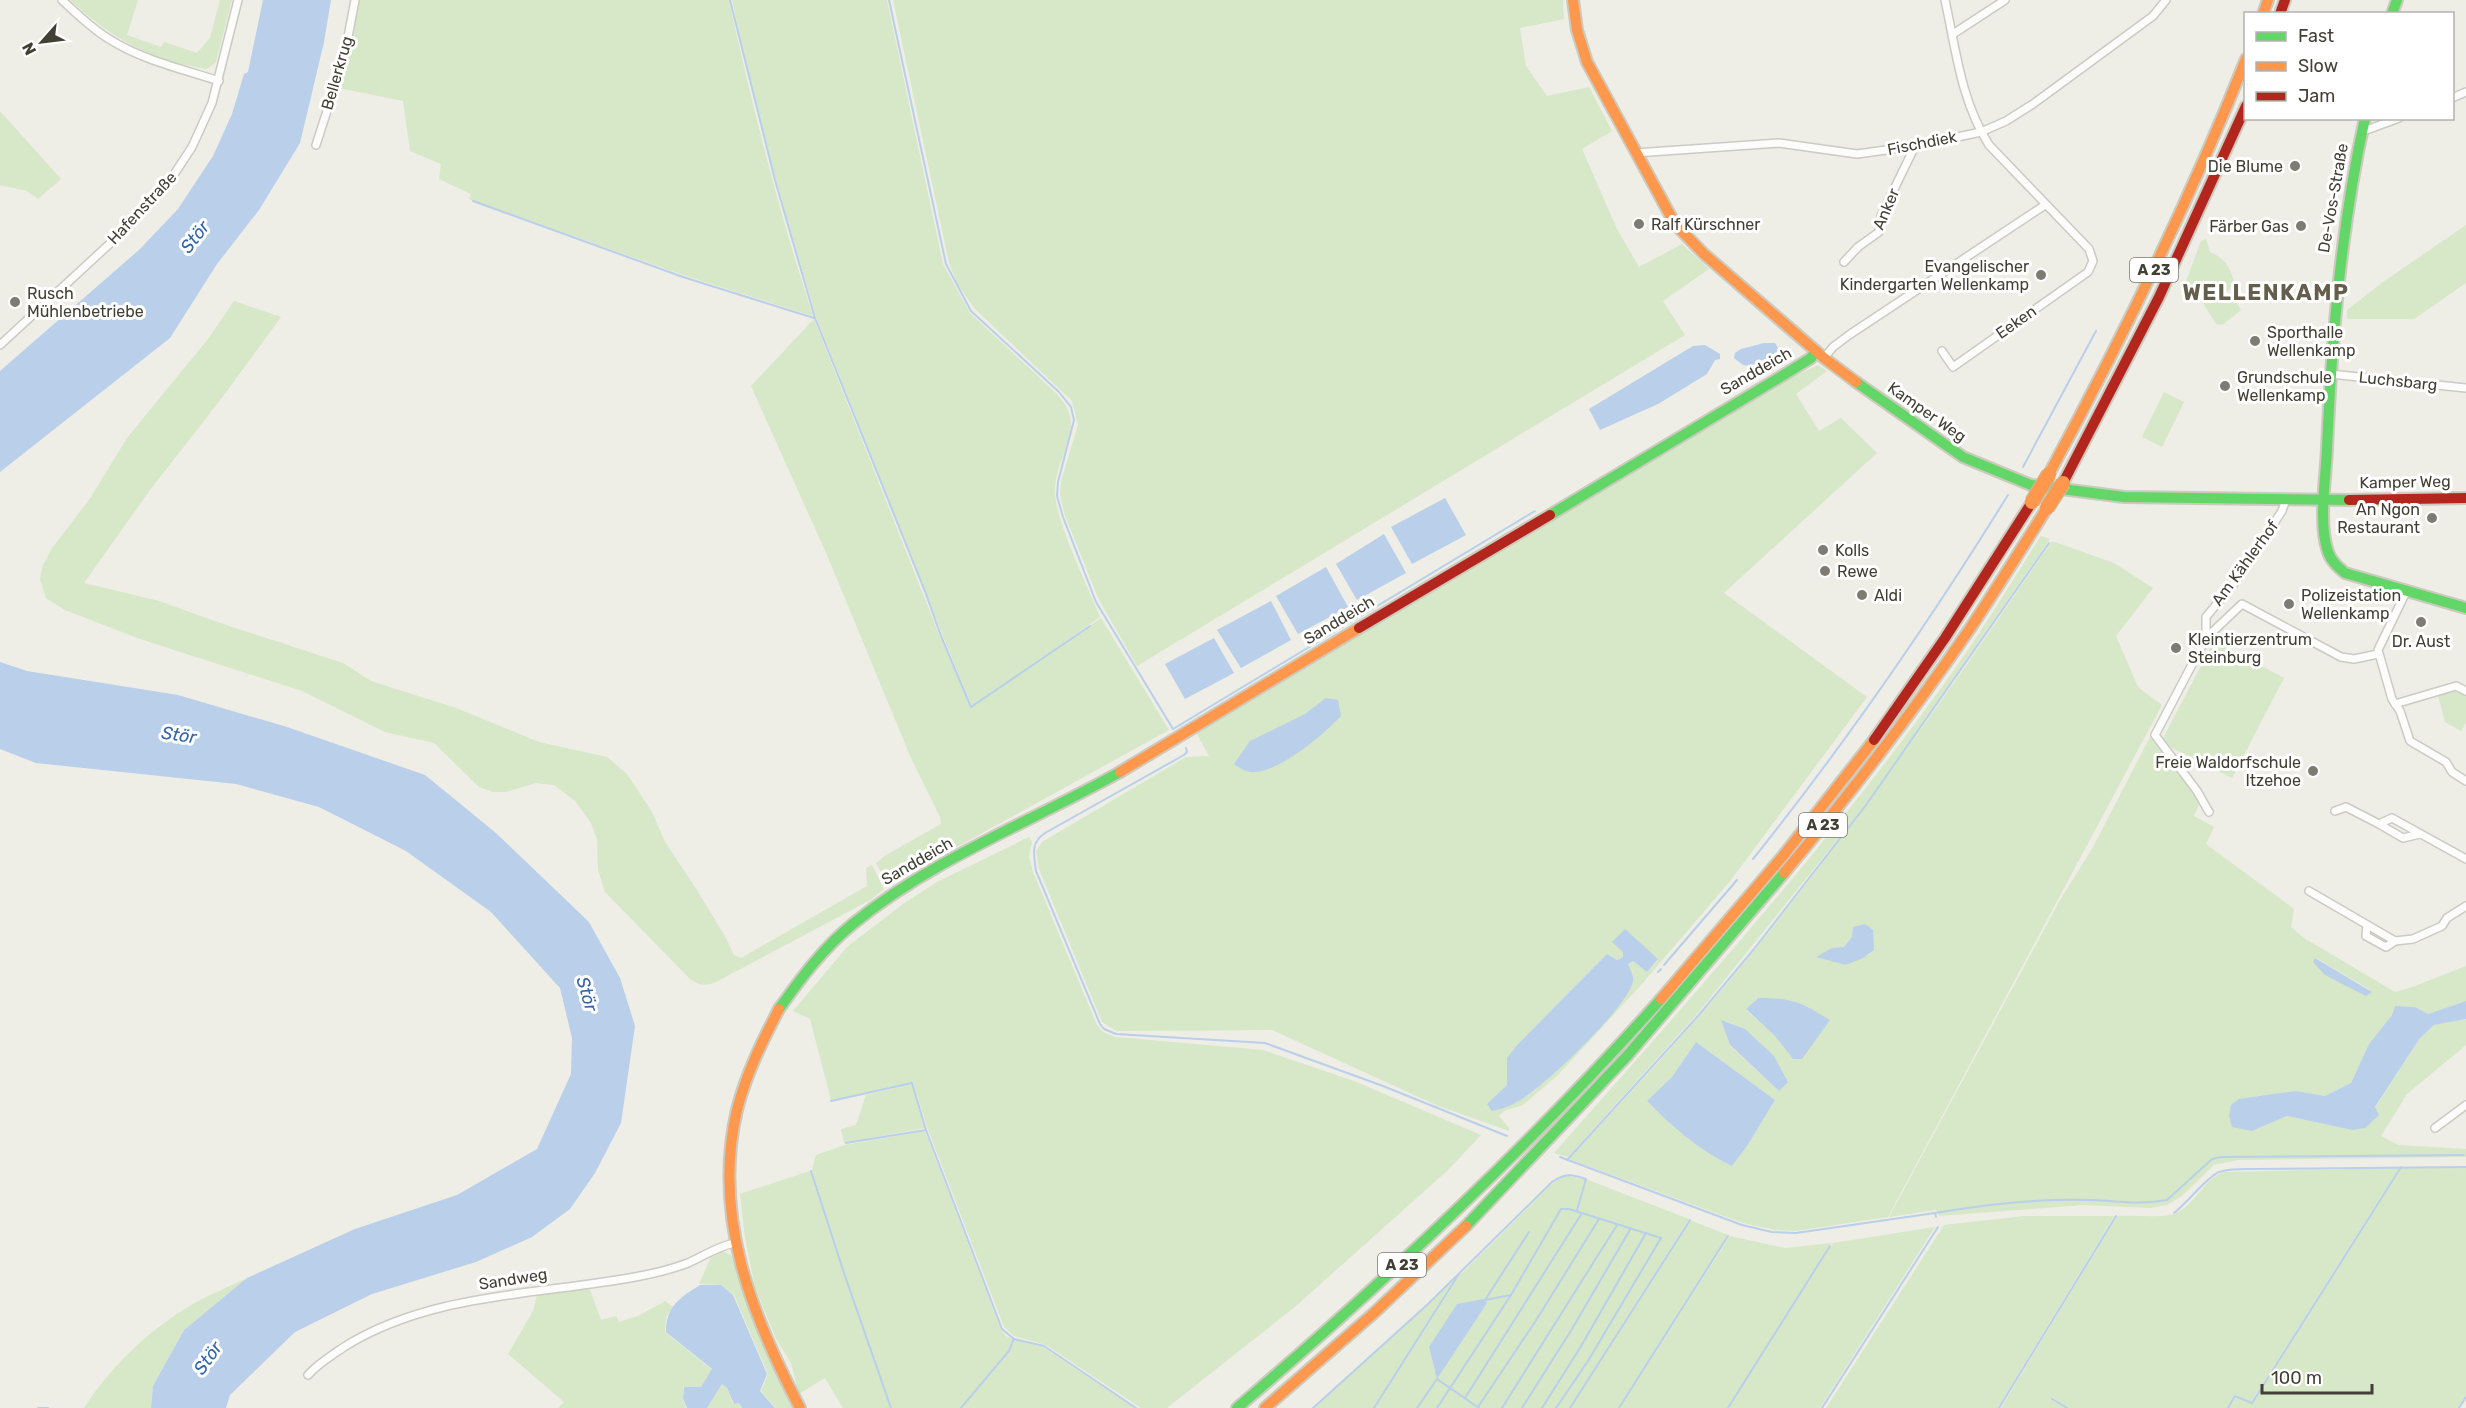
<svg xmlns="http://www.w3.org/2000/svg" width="2466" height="1408" viewBox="0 0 2466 1408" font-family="Rubik,sans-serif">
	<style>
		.green { fill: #d6e8c7; fill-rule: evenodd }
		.water { fill: #b9cfea }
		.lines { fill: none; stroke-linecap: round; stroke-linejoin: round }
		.stream { stroke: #b9cfea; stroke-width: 2 }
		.street-casing { stroke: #cbcac4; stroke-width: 10 }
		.fast-casing { stroke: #cccabe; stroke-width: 14 }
		.slow-casing { stroke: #cccabe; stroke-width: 14 }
		.jam-casing { stroke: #cccabe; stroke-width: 14 }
		.street { stroke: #fcfcfb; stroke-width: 7 }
		.fast { stroke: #63d668; stroke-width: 10 }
		.slow { stroke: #ff974d; stroke-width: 10 }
		.jam { stroke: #b3261e; stroke-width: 10 }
		.slow-bridge-casing { stroke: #c4bda3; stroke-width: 16; stroke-linecap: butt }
		.slow-bridge { stroke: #ff974d; stroke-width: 14 }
		.poi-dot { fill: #7e7c72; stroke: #fff; stroke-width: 2 }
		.labels { text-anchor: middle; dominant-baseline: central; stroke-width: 6; stroke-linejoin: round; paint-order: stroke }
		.shield { fill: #fff; stroke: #7b7971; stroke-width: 1.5 }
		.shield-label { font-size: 15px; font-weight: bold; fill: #423f34 }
		.street-label { font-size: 16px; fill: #423f34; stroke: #fff }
		.poi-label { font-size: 16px; fill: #423f34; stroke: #fff; text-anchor: start }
		.water-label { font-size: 18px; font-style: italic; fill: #3465a7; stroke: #fff }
		.district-label { font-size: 22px; font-weight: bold; letter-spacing: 1.5px; fill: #645e4c; stroke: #fff }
	</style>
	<rect width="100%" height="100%" fill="#eeede6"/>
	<g class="green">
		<path d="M70,0H138L127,35L161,47L164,42L197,53L210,38L220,0H232L216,62L207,69C149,60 113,39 70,0Z"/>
		<path d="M358,0H729C752,106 779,213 813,316L683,275L469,199L471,194L439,179L441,164L410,151L403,101L339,88Z"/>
		<path d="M732,0H887L943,264L970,313L1057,394C1089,429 1056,452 1055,490C1054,518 1088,587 1100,617L976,705L972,706L940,629L816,317L776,180L743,52Z"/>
		<path d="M893,0H1563L1564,19L1520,28L1526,66L1547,96L1589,87L1612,131L1582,149L1617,229L1639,267L1682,244L1709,269L1663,301L1685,335L1137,666L1099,600L1065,516L1060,496L1061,481L1078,425L1072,401L975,309L958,285L949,263Z"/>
		<path d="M0,111L61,179L38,199L27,191L0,185Z"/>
		<path d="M2466,225V283L2414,319H2347V310L2383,282Z"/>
		<path d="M2206,239L2210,252C2225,259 2229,265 2234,281L2229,290L2222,293L2225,300L2234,298L2241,310L2222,325L2216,324L2198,295L2193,293L2185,284L2201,241Z"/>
		<path d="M234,301L281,317L221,399L150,490L84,583L159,601L229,626L343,663L371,681L456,708L539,742L607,757L627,774L652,812L665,842L697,890L726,938L734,955L741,958L867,886L866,868L872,865L884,889L872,899L716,982C704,987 698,985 689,978L605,892L598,870L597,839L591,823L575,801L554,785L536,783L506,792H493L479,787L434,743L385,732L302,691L140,639L65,610L46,598L40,579L43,565L52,548L89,500L127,438L208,339Z"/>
		<path d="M814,319L940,637L971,708L1101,618L1169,730L888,885L876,863L886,855L941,824L940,817L911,758L827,555L751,386Z"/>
		<path d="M1818,365L1827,371L1796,394L1819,431L1841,418L1877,453L1724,593L1867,697L1731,880L1642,984L1557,1076L1523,1105L1504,1111L1499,1116L1509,1128V1131L1436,1105L1272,1030L1117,1031L1102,1022L1039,869L1036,851L1042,842L1186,757L1209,756L1196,732L1310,661L1760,393ZM1624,929L1658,960L1647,972L1633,961L1628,964L1633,975L1587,1042L1535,1090L1515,1103L1487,1104L1507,1085L1518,1044L1607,954L1617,960L1623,957Z"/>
		<path d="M2164,392L2184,402L2162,447L2142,437Z"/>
		<path d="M2041,536L2050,539L1866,804L1698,1013L1568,1157L1554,1153C1691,998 1829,845 1949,677C1982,631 2011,583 2041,536Z"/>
		<path d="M2052,541L2114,563L2153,588L2116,636L2138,687L2162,705L1888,1217L1796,1231L1775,1230L1743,1223L1569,1159C1633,1089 1698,1022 1756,948C1861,817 1957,680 2052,541ZM1854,929L1873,930L1870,954L1846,965L1832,948L1844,947L1852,937ZM1757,998L1793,1059L1775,1036L1746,1010ZM1722,1020L1744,1029L1788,1081L1779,1091L1730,1046ZM1696,1042L1775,1100L1747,1146L1732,1166C1698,1150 1673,1127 1647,1101L1672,1077Z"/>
		<path d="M2214,641L2284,678L2232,778L2161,742Z"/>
		<path d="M2456,690L2466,695V723L2461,731L2445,722L2438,695Z"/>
		<path d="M2150,737L2200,802L2194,816L2214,827L2206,844L2294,909L2291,927L2304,938L2395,992L2415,986L2466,966V1001L2428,1014L2415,1007L2395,1006L2392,1015L2369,1044L2351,1083L2325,1096L2296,1091L2252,1131L2287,1116L2352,1130L2375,1108L2420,1038L2434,1025L2466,1019V1045L2407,1094L2381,1136L2398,1145L2466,1149V1157L2238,1160L2214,1165L2182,1196L2167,1205L2151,1208L2083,1205L1939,1216L1936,1210L1889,1217L2060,900L2092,849ZM2315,958H2316L2372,991L2325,975Z"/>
		<path d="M1029,837L1032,842L1029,856L1033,872L1097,1025L1103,1032L1116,1037L1263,1050L1354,1081L1481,1135L1448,1170L1296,1306L1167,1408H1141L1046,1345L1014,1336L1004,1327L927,1127L913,1082L831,1100L810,1019L793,1011L847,947L903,904L937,882Z"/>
		<path d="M912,1084L925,1128L844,1143L841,1129L856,1125L866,1095Z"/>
		<path d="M925,1131L1001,1330L1006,1336L1013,1339L1008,1351L960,1408H892L845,1276L812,1170L816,1155L845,1145Z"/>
		<path d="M2399,1168L2251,1402L2236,1395L2227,1408H2068L2052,1399L2051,1400L2065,1408H2001L2117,1216C2129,1215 2164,1218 2174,1214C2195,1206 2203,1179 2224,1172Z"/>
		<path d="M2401,1168H2466V1396L2458,1408H2229L2236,1397L2252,1403Z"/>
		<path d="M810,1171L890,1408H843L825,1378L799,1394L791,1363L776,1339L755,1287L745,1238L740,1194Z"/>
		<path d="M1564,1175L1588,1180L1689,1219L1569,1408H1375L1460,1275L1553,1183ZM1485,1300L1487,1303L1437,1378L1429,1348Z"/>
		<path d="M2025,1216H2114L1998,1408H1826L1944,1225Z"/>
		<path d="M1690,1220L1728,1235L1618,1408H1570Z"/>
		<path d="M1935,1227L1820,1408H1729L1833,1243Z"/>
		<path d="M1730,1236L1785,1248L1832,1243L1728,1408H1620Z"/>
		<path d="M723,1251L732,1256C748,1314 765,1355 794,1408H776L761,1391L768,1374L734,1295L721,1285L699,1284L711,1257Z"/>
		<path d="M1457,1277L1374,1408H1314Z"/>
		<path d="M247,1278L184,1330L153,1386L151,1408H84C111,1366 150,1329 193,1304C210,1294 229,1287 247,1278Z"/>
		<path d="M589,1287L601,1320L616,1316L619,1322L638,1316L665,1301L673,1307L666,1317L665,1332L712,1370L701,1387H683V1398L686,1408H558L564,1402L508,1354L533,1311L537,1295Z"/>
		<path d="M1015,1340L1043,1347L1134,1408H962L1010,1352Z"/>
		<path d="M722,1384L727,1388L733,1404L739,1403L741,1408H707Z"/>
	</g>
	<g class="water">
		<path d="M263,0H331L324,42L300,143L259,210L217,264L170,338L0,472V371L140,249L178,209L213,156L232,114L244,74L248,72Z"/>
		<path d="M1764,343H1775L1781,353L1749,366L1743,365L1734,358L1735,353L1741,349Z"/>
		<path d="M1705,345L1720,354V359L1715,360L1707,374L1658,404L1600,430L1589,409L1693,346Z"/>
		<path d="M1445,498L1466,535L1412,564L1391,527Z"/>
		<path d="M1384,534L1406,573L1357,600L1336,564Z"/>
		<path d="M1326,567L1348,607L1298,634L1276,596Z"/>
		<path d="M1271,601L1291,640L1241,668L1217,630Z"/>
		<path d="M1214,638L1234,673L1185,699L1165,664Z"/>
		<path d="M0,662L27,671L178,695L287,727L425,775L496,833L589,922L620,978L635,1026L621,1123L595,1173L570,1209L532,1237L476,1262L372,1294L295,1332L230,1395L226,1408H151L153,1386L184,1330L247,1278L355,1229L457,1195L537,1149L571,1074L572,1038L560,988L491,912L406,851L319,807L236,784L36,763L0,749Z"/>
		<path d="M1326,698L1338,700L1341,716C1323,735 1283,769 1256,772C1247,773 1241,769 1234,764L1250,741L1305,714Z"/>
		<path d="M1865,924L1873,930L1874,950L1863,958L1846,965L1816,957L1832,948L1844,947L1852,937L1853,927Z"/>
		<path d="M1625,929L1658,959L1647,972L1633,961L1628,964C1630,969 1634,975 1633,981C1629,1005 1555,1075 1533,1091C1520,1101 1508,1108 1492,1111L1487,1104L1507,1085V1058L1518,1044L1607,954L1617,960L1623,957V952L1612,942Z"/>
		<path d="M2315,958L2372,992L2366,996L2325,975L2313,962Z"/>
		<path d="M1758,998C1792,998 1801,1002 1830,1020L1802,1059H1793L1775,1036L1746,1009Z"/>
		<path d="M2466,1001V1019L2434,1025L2420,1038L2375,1107L2379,1115L2365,1128L2352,1130L2287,1116L2252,1131L2232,1127L2229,1116L2231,1105L2239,1099L2296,1091L2325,1096L2351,1083L2369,1044L2392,1015L2395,1006L2415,1007L2428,1014Z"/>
		<path d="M1721,1020L1745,1029L1774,1056L1788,1082L1779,1091L1730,1045Z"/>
		<path d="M1696,1042L1775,1100L1747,1146L1732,1166C1698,1150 1673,1127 1647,1101L1672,1077Z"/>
		<path d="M700,1285H721L733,1295L767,1374L760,1391L775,1408H742L739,1403L734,1404L727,1388L722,1384L707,1408H687L683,1398L684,1387H701L712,1369L666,1332C666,1307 679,1298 700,1285Z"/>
		<path d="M1484,1299L1487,1303L1437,1379L1429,1347L1457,1304Z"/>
	</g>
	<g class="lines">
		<g class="stream">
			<path d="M730,0L775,180L815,318L926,594L941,636L971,707L1090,626"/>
			<path d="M889,0L946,264L971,311L1059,392L1071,407L1074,420L1058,482L1057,496L1063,517L1096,602L1173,729L1535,511"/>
			<path d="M473,201L683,277L814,318"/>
			<path d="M2023,467L2096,331"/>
			<path d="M1186,748L1187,752L1184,755L1045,833C1030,843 1034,855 1036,871L1100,1024L1104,1029L1116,1034L1265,1043L1383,1086L1507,1136"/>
			<path d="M1753,859C1846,743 1930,621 2008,495"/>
			<path d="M1664,965L1737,880"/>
			<path d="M1658,972L1661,969"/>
			<path d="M831,1101L912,1083L926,1130"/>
			<path d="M846,1143L926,1130L1002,1329L1014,1339L1044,1346L1136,1408"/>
			<path d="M1560,1157L1742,1225L1772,1232L1796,1233L1935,1213L1936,1217"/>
			<path d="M1567,1160L1698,1016L1754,949L1866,805L2049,543"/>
			<path d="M811,1171L845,1276L891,1408"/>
			<path d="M1935,1213C1987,1204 2040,1198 2093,1200C2118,1201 2141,1205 2167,1200L2212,1159L2221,1157L2464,1155"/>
			<path d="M2174,1213C2186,1204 2208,1176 2219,1172C2230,1168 2244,1169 2256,1169L2466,1167"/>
			<path d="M1511,1295L1485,1300L1529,1232"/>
			<path d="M1465,1398L1582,1213"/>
			<path d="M2052,1399L2067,1408"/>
			<path d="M1478,1407L1535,1322L1599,1219"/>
			<path d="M38,1408H48"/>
			<path d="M961,1408L1009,1351L1014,1339"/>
			<path d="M1313,1408L1428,1304L1552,1182C1565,1173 1572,1174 1586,1179L1577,1210"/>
			<path d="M1374,1408L1459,1274"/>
			<path d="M1417,1408L1437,1379L1479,1408"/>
			<path d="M1437,1408L1511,1295L1561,1209H1569L1661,1238L1588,1361L1556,1408"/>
			<path d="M1502,1408L1617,1225"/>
			<path d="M1522,1408L1572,1329L1631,1228"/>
			<path d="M1542,1408L1580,1348L1646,1233"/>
			<path d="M1570,1408L1690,1220"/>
			<path d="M1619,1408L1728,1236"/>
			<path d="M1728,1408L1830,1246"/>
			<path d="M1822,1408L1938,1227"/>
			<path d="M1999,1408L2116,1216"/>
			<path d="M2228,1408L2235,1396L2252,1403L2401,1167"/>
			<path d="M2459,1408L2466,1397"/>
		</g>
		<g class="street-casing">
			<g id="street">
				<path d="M62,0C77,14 91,28 109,39C142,60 182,69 219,81"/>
				<path d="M1953,34L2005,0"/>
				<path d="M2452,98L2466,92"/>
				<path d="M2361,132L2399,118"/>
				<path d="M316,145L344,58L355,0"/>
				<path d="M1635,153L1779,143L1857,154L1915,146L1981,132L2006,121L2033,104L2153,16L2166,0"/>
				<path d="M1844,262L1858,247L1879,232L1881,216L1915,146"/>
				<path d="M0,345L129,226L171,179L192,147L212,103L238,0"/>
				<path d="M1942,351L1953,367L2088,272L2093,261L2089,249L1989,145C1961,101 1956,50 1945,0"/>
				<path d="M1824,358L1833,347L1849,335L2045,205"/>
				<path d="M2330,374L2466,388"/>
				<path d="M2406,592L2378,650L2392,699L2400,711L2410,741L2446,762L2452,772L2466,781"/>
				<path d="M2206,638L2242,604L2341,657L2354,659L2378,654"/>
				<path d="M2395,704L2456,686L2466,691"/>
				<path d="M2335,811L2346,807L2379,824L2392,818L2466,859"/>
				<path d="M2209,812L2197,791L2155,735L2206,638V617L2235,582L2282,511L2286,499"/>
				<path d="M2379,824L2403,838L2420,834"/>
				<path d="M2309,891L2395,941L2413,939L2442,926L2447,918L2466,906"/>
				<path d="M2367,925L2366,936L2386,947L2395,941"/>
				<path d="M2435,1128L2466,1105"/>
				<path d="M308,1375C319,1363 331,1356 344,1347C430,1293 538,1295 635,1277C652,1274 672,1269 688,1263C703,1256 717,1247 734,1243"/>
			</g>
		</g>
		<g class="fast-casing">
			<g id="fast">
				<path d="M2392,14L2397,0"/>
				<path d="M2365,118C2341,227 2332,336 2327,448C2326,478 2318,523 2328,552C2331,561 2338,567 2345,573L2466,608"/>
				<path d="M1856,382L1963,457L2031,485L2124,497L2349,500"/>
				<path d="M1550,515L1782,376L1811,358L1816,351"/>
				<path d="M779,1009C801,978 824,947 854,923C934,858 1031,822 1120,772"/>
				<path d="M1466,1226L1627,1056L1784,873"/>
				<path d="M1237,1408C1387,1280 1530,1146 1661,999"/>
			</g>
		</g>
		<g class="slow-casing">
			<g id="slow">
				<path d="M1573,0L1577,30L1587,62L1675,224L1704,254L1824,358L1856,382"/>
				<path d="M2263,14L2268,0"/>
				<path d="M2049,474C2122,339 2189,202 2246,59"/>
				<path d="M1120,772L1359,628"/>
				<path d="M1784,873C1850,794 1913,712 1971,627C1997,588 2022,548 2047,508"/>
				<path d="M1661,999L1783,856L1874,740"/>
				<path d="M779,1009C762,1042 746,1074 737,1110C712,1216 752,1316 800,1408"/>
				<path d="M1265,1408L1374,1313L1466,1226"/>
			</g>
		</g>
		<g class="jam-casing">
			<g id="jam">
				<path d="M2280,14L2285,0"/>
				<path d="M2063,483L2159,297L2246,106"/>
				<path d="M2349,500L2466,498"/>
				<path d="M1359,628L1550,515"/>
				<path d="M1874,740L1945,638L2032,502"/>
			</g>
		</g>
		<use href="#street" class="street"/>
		<use href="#fast" class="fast"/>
		<use href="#slow" class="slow"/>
		<use href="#jam" class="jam"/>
		<g class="slow-bridge-casing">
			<g id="slow-bridge">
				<path d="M2032,502L2049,474"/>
				<path d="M2047,508L2063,483"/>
			</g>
		</g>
		<use href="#slow-bridge" class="slow-bridge"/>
	</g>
	<g class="poi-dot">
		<circle cx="2295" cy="166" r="6"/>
		<circle cx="1639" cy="224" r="6"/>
		<circle cx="2301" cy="226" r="6"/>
		<circle cx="2041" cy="275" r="6"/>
		<circle cx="15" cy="302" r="6"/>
		<circle cx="2255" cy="341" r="6"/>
		<circle cx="2225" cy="386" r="6"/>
		<circle cx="2432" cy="518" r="6"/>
		<circle cx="1823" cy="550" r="6"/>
		<circle cx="1825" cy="571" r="6"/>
		<circle cx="1862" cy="595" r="6"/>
		<circle cx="2289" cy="604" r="6"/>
		<circle cx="2421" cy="622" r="6"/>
		<circle cx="2176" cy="648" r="6"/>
		<circle cx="2313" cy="771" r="6"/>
	</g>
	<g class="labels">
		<g class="shield">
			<rect x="2130" y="258" width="48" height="24" rx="4.5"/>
			<rect x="1799" y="813" width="48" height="24" rx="4.5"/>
			<rect x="1378" y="1253" width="48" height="24" rx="4.5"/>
		</g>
		<g class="shield-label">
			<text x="2154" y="270">A 23</text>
			<text x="1823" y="825">A 23</text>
			<text x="1402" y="1265">A 23</text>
		</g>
		<g class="street-label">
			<text transform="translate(337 73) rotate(-74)">Bellerkrug</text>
			<text transform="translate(1922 143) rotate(-11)">Fischdiek</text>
			<text transform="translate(2333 198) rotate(-80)">De-Vos-Straße</text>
			<text transform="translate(142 208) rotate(-47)">Hafenstraße</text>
			<text transform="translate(1886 209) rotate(-67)">Anker</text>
			<text transform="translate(2016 322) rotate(-35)">Eeken</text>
			<text transform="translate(1756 371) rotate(-30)">Sanddeich</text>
			<text transform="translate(2398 381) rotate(6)">Luchsbarg</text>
			<text transform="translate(1927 412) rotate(35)">Kamper Weg</text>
			<text transform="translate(2405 482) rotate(-1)">Kamper Weg</text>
			<text transform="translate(2245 563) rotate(-54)">Am Kählerhof</text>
			<text transform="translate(1339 620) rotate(-31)">Sanddeich</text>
			<text transform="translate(917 861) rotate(-30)">Sanddeich</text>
			<text transform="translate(513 1279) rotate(-9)">Sandweg</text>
		</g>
		<g class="poi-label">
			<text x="2283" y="166" text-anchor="end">Die Blume</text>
			<text x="1651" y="224">Ralf Kürschner</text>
			<text x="2289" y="226" text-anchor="end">Färber Gas</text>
			<text x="2029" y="266" text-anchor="end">Evangelischer<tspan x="2029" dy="18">Kindergarten Wellenkamp</tspan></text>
			<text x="27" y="293">Rusch<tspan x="27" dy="18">Mühlenbetriebe</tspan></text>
			<text x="2267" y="332">Sporthalle<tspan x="2267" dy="18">Wellenkamp</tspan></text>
			<text x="2237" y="377">Grundschule<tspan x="2237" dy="18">Wellenkamp</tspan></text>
			<text x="2420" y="509" text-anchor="end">An Ngon<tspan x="2420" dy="18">Restaurant</tspan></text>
			<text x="1835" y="550">Kolls</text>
			<text x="1837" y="571">Rewe</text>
			<text x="1874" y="595">Aldi</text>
			<text x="2301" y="595">Polizeistation<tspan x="2301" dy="18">Wellenkamp</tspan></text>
			<text x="2188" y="639">Kleintierzentrum<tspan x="2188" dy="18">Steinburg</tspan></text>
			<text x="2421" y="641" text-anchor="middle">Dr. Aust</text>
			<text x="2301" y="762" text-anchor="end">Freie Waldorfschule<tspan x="2301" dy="18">Itzehoe</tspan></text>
		</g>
		<g class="water-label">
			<text transform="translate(195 237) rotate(-52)">Stör</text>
			<text transform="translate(179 735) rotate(8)">Stör</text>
			<text transform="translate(587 994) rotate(74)">Stör</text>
			<text transform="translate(208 1358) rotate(-55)">Stör</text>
		</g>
		<g class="district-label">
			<text x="2266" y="292">WELLENKAMP</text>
		</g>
	</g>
	<rect x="2244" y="12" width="210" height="108" fill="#ffffff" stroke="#b3b2ae" stroke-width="1.5"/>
	<rect x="2256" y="32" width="30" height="9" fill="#63d668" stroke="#b3b2ae" stroke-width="1.5"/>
	<text x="2298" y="42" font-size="18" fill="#423f34">Fast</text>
	<rect x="2256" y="62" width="30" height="9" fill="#ff974d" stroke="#b3b2ae" stroke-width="1.5"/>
	<text x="2298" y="72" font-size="18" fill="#423f34">Slow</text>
	<rect x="2256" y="92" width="30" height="9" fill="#b3261e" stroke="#b3b2ae" stroke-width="1.5"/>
	<text x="2298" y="102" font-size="18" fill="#423f34">Jam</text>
	<g transform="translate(42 42) rotate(242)" stroke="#ffffff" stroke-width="4.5" paint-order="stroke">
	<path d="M0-4.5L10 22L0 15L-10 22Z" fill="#423f34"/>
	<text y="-9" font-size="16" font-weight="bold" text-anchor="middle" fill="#423f34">N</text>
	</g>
	<path d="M2262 1384v9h110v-9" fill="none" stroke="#423f34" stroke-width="3"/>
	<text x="2271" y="1384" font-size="18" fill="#423f34" stroke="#ffffff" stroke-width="4.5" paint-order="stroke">100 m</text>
</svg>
